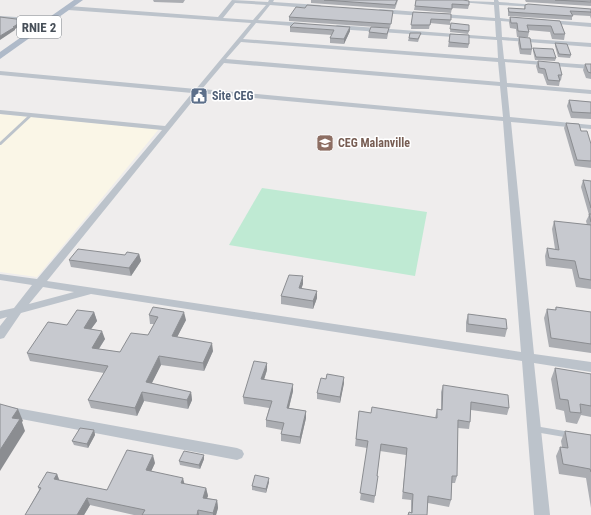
<svg xmlns="http://www.w3.org/2000/svg" width="591" height="515" viewBox="0 0 591 515" font-family="'Roboto Condensed',sans-serif">
	<style>
		.commercial { fill: #faf6e7 }
		.green { fill: #bfead3 }
		.lines { fill: none; stroke-linecap: round; stroke-linejoin: round }
		.service { fill: #bcc3cb; fill-rule: evenodd }
		.minor { fill: #bcc3cb; fill-rule: evenodd }
		.primary { fill: #afbac9; fill-rule: evenodd }
		.wall { fill: #abadb2 }
		.shaded-wall { fill: #8b8d91 }
		.building { fill: #c7c9cf; stroke: #8b8d91 }
		.labels { text-anchor: middle; dominant-baseline: central; stroke-width: 3; stroke-linejoin: round; paint-order: stroke }
		.far-service-label { font-size: 12px; font-weight: bold; fill: #4e5e75; stroke: #fff; text-anchor: start }
		.far-education-label { font-size: 12px; font-weight: bold; fill: #785e54; stroke: #fff; text-anchor: start }
		.shield { fill: #fff; stroke: #7e848a; stroke-width: 1 }
		.shield-label { font-size: 13px; font-weight: bold; fill: #474f58 }
	</style>
	<rect width="100%" height="100%" fill="#efeded"/>
	<path class="commercial" d="M0,114L159,129L37,277L0,272Z"/>
	<path class="green" d="M262,188L427,212L415,276L229,245Z"/>
	<g class="lines">
		<g class="service">
			<path d="M30,114L33,115L1,145H0V142Z"/>
			<path d="M535,426L570,432L572,433L573,435L572,437L570,438L535,432L533,431L532,429L533,427Z"/>
		</g>
		<g class="minor">
			<path d="M232,0L268,2L269,0H274L273,2L320,5L323,7L320,9L270,5L258,20L305,23L308,25L305,27L256,23L243,39L498,58L497,40L337,29L334,27L337,25L496,37L495,21L380,13L377,11L380,9L495,18L494,5L438,0L494,2V0H498L499,2L537,5L539,6L537,7L499,5L500,18L525,21L522,23L501,21L502,37L591,43V47L502,40L504,59L591,65V69L505,62L507,83L591,90V94L507,87L510,117L591,125V129L511,122L534,354L591,362V372L534,363L550,515H534L522,361L91,294L21,313L4,338L0,339V326L7,317L0,319V311L14,308L32,285L0,280V274L37,279L162,130L0,114V110L165,126L192,93L0,75V71L196,89L251,23L68,10L65,8L68,6L218,17ZM235,3L266,5L253,20L223,18ZM241,42L498,62L500,82L226,59ZM224,63L500,86L503,117L202,89ZM199,93L503,121L521,352L47,281ZM43,287L74,292L29,304Z"/>
			<path d="M0,16L49,19L52,21L49,23L0,20Z"/>
			<path d="M548,20L591,23V27L546,23V21Z"/>
			<path d="M0,405L237,448L242,450L244,454L242,458L237,460L0,415Z"/>
		</g>
		<path class="primary" d="M74,0H83L0,59V52Z"/>
	</g>
	<g class="wall">
		<path d="M153,0H185L183,3L154,2Z"/>
		<path d="M311,0H398L395,9L311,3Z"/>
		<path d="M416,0L469,5L468,9L452,8L451,13L414,10Z"/>
		<path d="M525,0H591V6L526,2Z"/>
		<path d="M525,5L591,9V19L590,16L572,15V20L508,16V8L524,9Z"/>
		<path d="M393,11L390,28L289,21V17Z"/>
		<path d="M413,12L451,14L450,25L430,23L429,29H411Z"/>
		<path d="M510,17L560,21L565,34L564,40L552,39L550,32L528,30L529,32L528,37H517L516,29L510,28L509,22Z"/>
		<path d="M451,23L469,31L468,34L450,32Z"/>
		<path d="M290,27L350,31L344,44L330,43V38L332,35L290,32Z"/>
		<path d="M389,28L388,34L387,39L368,38L369,32Z"/>
		<path d="M410,33H421L418,42L408,41Z"/>
		<path d="M450,34L469,44L468,48L448,47Z"/>
		<path d="M519,37L532,49L531,55L520,54L518,43Z"/>
		<path d="M555,43L571,55L570,58L558,57L555,46Z"/>
		<path d="M533,48L556,58L555,61L535,60L533,51Z"/>
		<path d="M538,61L562,75L561,80H560L559,86L547,85L543,74L538,73L536,66Z"/>
		<path d="M585,64H591V79L586,78L583,70Z"/>
		<path d="M569,100L591,102V119L571,118L567,106Z"/>
		<path d="M566,123L591,144V168L575,166L564,128Z"/>
		<path d="M583,180L591,181V289L576,287L572,269L546,266L545,256L547,248L555,249L552,229L554,221L587,225L586,221L589,215L581,187Z"/>
		<path d="M139,254L141,261L131,276L71,267L69,260L125,255Z"/>
		<path d="M303,284L301,288L317,298L313,309L281,304V296Z"/>
		<path d="M556,307L591,312V353L549,347L544,318L547,309L555,310Z"/>
		<path d="M94,312L97,321L91,329L105,339L99,349L120,352L148,335L154,324H150L149,315L186,320L177,337L213,351L204,371L161,365L151,384L191,392L192,400L188,409L144,401L137,416L91,408L88,400L104,373L30,361L27,353L67,325Z"/>
		<path d="M468,314L507,329L505,337L466,332V322Z"/>
		<path d="M555,368L591,374V417L581,415L577,424L566,422L564,411L556,409L551,379Z"/>
		<path d="M267,370L264,379L293,391L289,408L306,411V418L300,444L281,441V434L282,430L266,427V420L269,408L244,404L243,397Z"/>
		<path d="M344,383L340,403L317,399V393Z"/>
		<path d="M443,385L509,408L507,415L471,410L470,422L469,429L458,428L457,476L455,483H452L451,500L449,507L428,503L427,515H408L409,512L411,513V500L402,499L406,455L380,451L377,476V483L374,503L360,500L367,448L355,446L359,411L371,413L435,418L437,409L441,410V392Z"/>
		<path d="M94,430L95,435L88,448L74,445L72,441Z"/>
		<path d="M565,431L591,435V508L586,478L559,474L556,456L560,447H562L561,441Z"/>
		<path d="M204,455V459L200,469L180,465L179,461Z"/>
		<path d="M155,463L151,471L184,484L206,488L208,496L207,498L217,500L218,508L216,515H134L90,505L84,515H25L39,490L38,487L57,474L59,480L107,490Z"/>
		<path d="M269,482L266,493L252,490V486Z"/>
	</g>
	<g class="shaded-wall">
		<path d="M24,20L25,23L15,29V30L0,40V36Z"/>
		<path d="M350,27V31L344,44V39Z"/>
		<path d="M139,254L141,261L131,276L129,268Z"/>
		<path d="M303,276V284L299,296V288Z"/>
		<path d="M317,291V298L313,309V301Z"/>
		<path d="M94,312L97,321L86,336L84,328Z"/>
		<path d="M184,312L186,320L173,345L172,336Z"/>
		<path d="M102,331L105,339L94,356L92,348Z"/>
		<path d="M212,343L213,351L204,371L203,363Z"/>
		<path d="M159,356L161,365L148,391L146,382Z"/>
		<path d="M267,363V370L262,386L261,379Z"/>
		<path d="M344,377V383L340,403V397Z"/>
		<path d="M293,384V391L287,415V408Z"/>
		<path d="M142,392L144,401L137,416L135,408Z"/>
		<path d="M191,392L192,400L188,409L187,400Z"/>
		<path d="M18,409L23,421L22,422L25,431L0,471V450L12,418Z"/>
		<path d="M306,411V418L300,444V437Z"/>
		<path d="M94,430L95,435L88,448L87,444Z"/>
		<path d="M153,455L155,463L148,478L146,470Z"/>
		<path d="M204,455V459L200,469L199,465Z"/>
		<path d="M57,474L60,482L54,479Z"/>
		<path d="M183,478L185,486L181,483Z"/>
		<path d="M269,478V482L266,493V489Z"/>
		<path d="M206,488L208,496L204,505L203,498Z"/>
		<path d="M87,498L90,505L84,515H77Z"/>
		<path d="M217,500L218,508L216,515H213V513Z"/>
		<path d="M198,510L199,515H197Z"/>
	</g>
	<g class="building">
		<path d="M324,0H397L395,5Z"/>
		<path d="M416,0H463L469,1V5L452,4V9L415,6Z"/>
		<path d="M555,0H591V2Z"/>
		<path d="M528,4L591,9V13V12L570,11L573,16L509,12L508,8L525,9V5Z"/>
		<path d="M307,5L393,11L391,24L289,17L296,7L305,8Z"/>
		<path d="M413,12L451,14V20L431,19L430,25H411Z"/>
		<path d="M0,17L24,20L13,27H15L0,36Z"/>
		<path d="M510,17L560,21L565,34H554L551,26L527,25L529,32L518,31L517,23H511Z"/>
		<path d="M294,23L350,27L344,39L330,38L334,30L290,27Z"/>
		<path d="M451,23L469,25V31L450,29Z"/>
		<path d="M371,27L389,28L387,34L369,32Z"/>
		<path d="M410,33H421L418,39L409,38Z"/>
		<path d="M450,34L469,35V44L449,42Z"/>
		<path d="M519,37L530,38L532,49H521Z"/>
		<path d="M555,43L567,44L571,55L559,54Z"/>
		<path d="M533,48L553,49L556,58L536,57Z"/>
		<path d="M538,61L559,63L562,75H558L560,81L548,80L545,69L539,68Z"/>
		<path d="M585,64H591V73L588,72Z"/>
		<path d="M569,100L591,102V113L572,112Z"/>
		<path d="M566,123L579,124L581,131H587L591,144V161L577,160Z"/>
		<path d="M583,180L591,181V208Z"/>
		<path d="M589,214H591V222Z"/>
		<path d="M554,221L591,225V280L579,278L575,261L549,258L547,248L559,250Z"/>
		<path d="M78,249L125,255L127,252L139,254L129,268L69,260Z"/>
		<path d="M289,275L303,276L299,288L317,291L313,301L281,296Z"/>
		<path d="M153,307L184,312L172,336L212,343L203,363L159,356L146,382L191,392L187,400L142,392L135,408L88,400L108,366L27,353L48,322L67,325L77,310L94,312L84,328L102,331L92,348L120,352L131,333L148,335L158,317L149,315Z"/>
		<path d="M556,307L591,312V344L551,338L547,309L556,310Z"/>
		<path d="M468,314L506,319L507,329L468,324Z"/>
		<path d="M254,361L267,363L261,379L293,384L287,408L306,411L300,437L281,434L284,423L266,420L272,401L243,397Z"/>
		<path d="M555,368L591,374V406L580,404L581,413L570,412L568,400L560,399Z"/>
		<path d="M327,374L344,377L340,397L317,393L321,378L326,379Z"/>
		<path d="M443,385L508,395L509,408L471,402L470,422L458,420L457,476H452L451,500L428,496L427,515H408L409,512L412,513L413,494L403,492L407,448L381,444L377,476H378L375,496L360,493L368,441L356,439L359,411L371,413L372,407L437,418V409L442,410Z"/>
		<path d="M0,404L18,409L12,418L20,419L0,450Z"/>
		<path d="M80,428L94,430L87,444L72,441Z"/>
		<path d="M565,431L591,435V472L590,469L563,464L560,447L568,448Z"/>
		<path d="M127,450L153,455L146,470L183,478L181,483L206,488L203,498L217,500L213,513L198,510L197,515H142L145,510L87,498L77,515H25L41,488L38,487L47,472L57,474L54,479L107,490Z"/>
		<path d="M184,451L204,455L199,465L179,461Z"/>
		<path d="M255,475L269,478L266,489L252,486Z"/>
	</g>
	<defs>
		<g id="civic-square" transform="scale(0.9)"><rect x="-9" y="-9" width="18" height="18" rx="4" fill="#5c6f8a" stroke="#fff"/><path d="M-.6-6.5H3V-4.5H.6V-3L4-1V1h2V6H-6V1h2V-1L-.6-3ZM-1.2 2.5V6h2.4V2.5Z" fill="#fff"/></g>
		<g id="school-square" transform="scale(0.9)"><rect x="-9" y="-9" width="18" height="18" rx="4" fill="#8d6e63" stroke="#fff"/><path d="M0-5L7-2L0 1L-7-2ZM-4 1L0 2.5L4 1V4Q0 6-4 4Z" fill="#fff"/></g>
	</defs>
	<g fill-rule="evenodd">
		<use href="#civic-square" x="199" y="96"/>
		<use href="#school-square" x="325" y="143"/>
	</g>
	<g class="labels">
		<g class="far-service-label">
			<text x="212" y="96">Site CEG</text>
		</g>
		<g class="far-education-label">
			<text x="338" y="143">CEG Malanville</text>
		</g>
		<rect class="shield" x="17" y="16" width="44" height="22" rx="3"/>
		<g class="shield-label">
			<text x="39" y="27">RNIE 2</text>
		</g>
	</g>
</svg>
